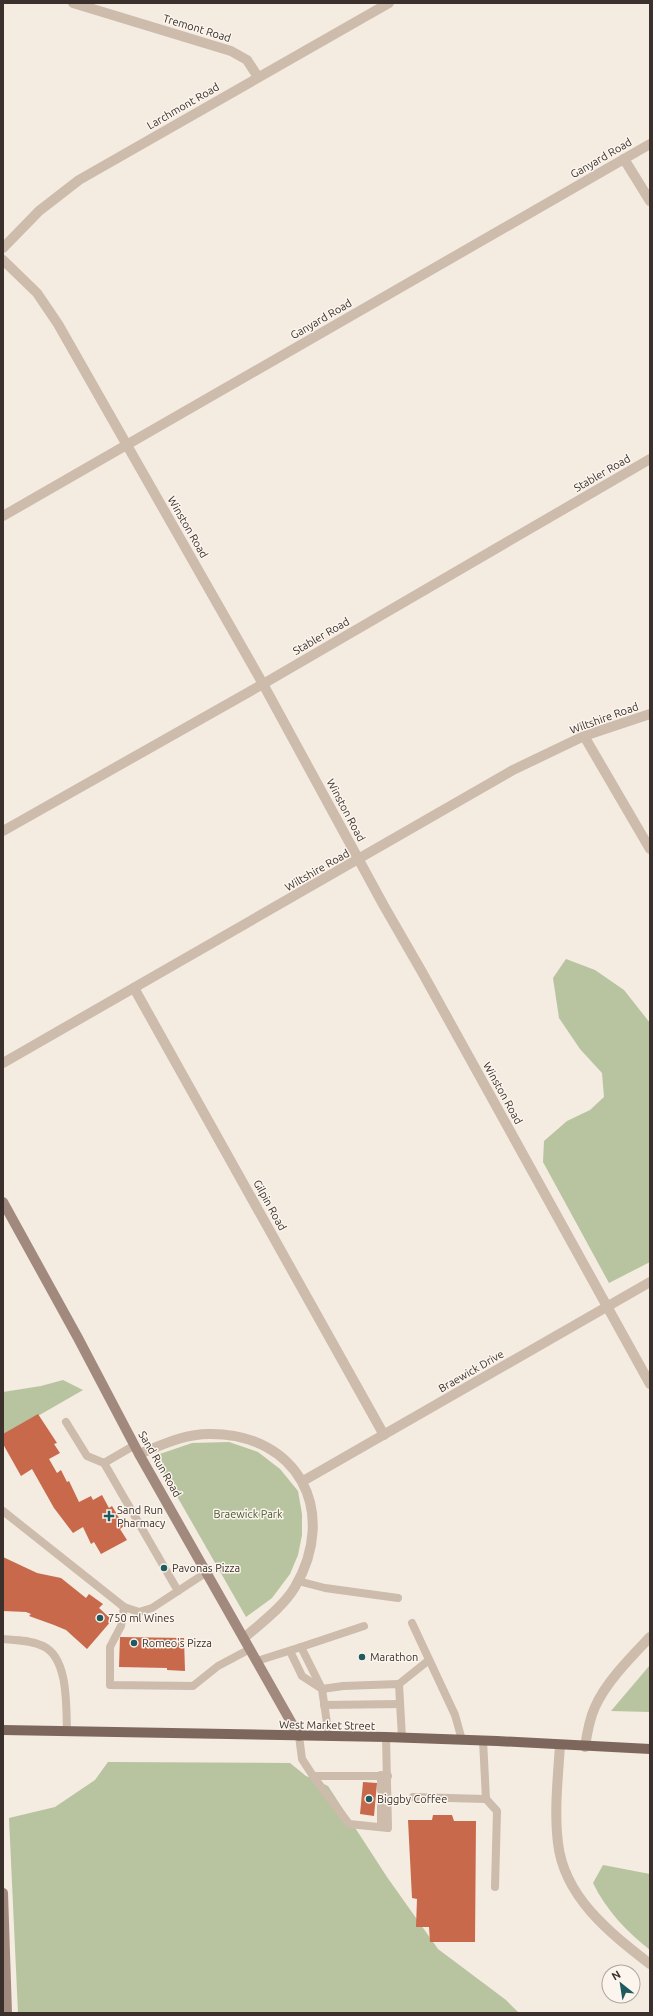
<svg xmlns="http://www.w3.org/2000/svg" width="653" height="2016" viewBox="0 0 653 2016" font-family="Ubuntu,sans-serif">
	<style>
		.green { fill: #b8c4a0 }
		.building { fill: #c8694b }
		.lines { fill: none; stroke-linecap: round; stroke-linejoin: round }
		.lane { stroke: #cdbbac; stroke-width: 8 }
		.street { stroke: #cdbbac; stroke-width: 10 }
		.secondary { stroke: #a18a7d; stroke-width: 10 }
		.primary { stroke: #7d675c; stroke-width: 10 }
		.poi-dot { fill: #1f5a5e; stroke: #fbf5ee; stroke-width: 1.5 }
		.labels { text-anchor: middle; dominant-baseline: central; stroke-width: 3; stroke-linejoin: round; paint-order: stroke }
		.street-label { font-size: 11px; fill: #3b302b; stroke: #fbf5ee }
		.poi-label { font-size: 11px; fill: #3b302b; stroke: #fbf5ee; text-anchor: start }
		.park-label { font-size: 11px; fill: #4a5a2e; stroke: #fbf5ee }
	</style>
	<rect width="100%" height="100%" fill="#f4ebe1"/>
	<g class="green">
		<path d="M566,959L595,970L624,990L650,1023V1262L609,1283L543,1162L544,1141L567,1121L590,1110L604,1097L602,1073L580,1049L559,1018L553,978Z"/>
		<path d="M63,1380L83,1390L3,1436V1392L41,1386Z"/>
		<path d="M229,1442L258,1452L280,1469L298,1491L302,1514V1535L298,1555L290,1574L272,1598L246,1617L154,1456L192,1443Z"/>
		<path d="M650,1665V1712L611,1711Z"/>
		<path d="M108,1762L290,1763L306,1776L328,1786L387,1877L438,1949L506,2000L519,2013H18L9,1818L55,1807L95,1780Z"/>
		<path d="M603,1865L650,1874V1950C627,1932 606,1910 593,1883Z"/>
	</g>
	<g class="building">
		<path d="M38,1414L57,1443L54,1444L60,1453L49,1459L57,1473L61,1470L67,1482L69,1481L79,1502L91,1496L93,1500L102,1495L109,1508L112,1506L124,1526L120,1529L127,1540L101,1554L94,1542L91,1544L83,1527L73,1533L54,1508L32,1469L21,1476L3,1444V1434Z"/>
		<path d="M3,1557L37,1573L61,1578L86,1598L89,1594L103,1604L99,1608L112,1620L87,1649L66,1630L54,1625L29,1616L31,1614L26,1612L3,1611Z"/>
		<path d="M120,1637L184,1638L185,1671L167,1670V1668L119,1667Z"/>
		<path d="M363,1782L377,1783L374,1816L360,1814Z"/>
		<path d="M433,1815H452L454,1821H476L475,1942H430L429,1927H416L417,1899L412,1898L408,1820H432Z"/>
	</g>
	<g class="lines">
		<g class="lane">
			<path d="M66,1422L87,1456L104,1463L135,1445"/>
			<path d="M104,1463L178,1591"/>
			<path d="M3,1511L124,1607L139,1612L152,1608L207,1572"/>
			<path d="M298,1581L325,1588L398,1598"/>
			<path d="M124,1607L121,1626L110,1647V1685L193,1686L218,1666L250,1649"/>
			<path d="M412,1623L455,1715L462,1740"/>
			<path d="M3,1639C16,1640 30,1640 43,1646C69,1658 66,1708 67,1732"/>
			<path d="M301,1647L364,1626"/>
			<path d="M290,1651L302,1676L322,1689L329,1737"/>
			<path d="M257,1661L301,1647L322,1689L343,1686L399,1684L402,1738"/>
			<path d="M399,1684L429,1660"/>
			<path d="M324,1705L400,1704"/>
			<path d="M299,1736L302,1759L313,1776H388"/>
			<path d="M483,1740L486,1799L497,1811L495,1887"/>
			<path d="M381,1775V1790"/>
			<path d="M313,1776L349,1824L388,1828L386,1737"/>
			<path d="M413,1797L486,1799"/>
			<path d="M381,1827V1797"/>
		</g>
		<g class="street">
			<path d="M73,3L231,51L247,60L258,77"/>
			<path d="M624,159L650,201"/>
			<path d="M3,248L39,211L79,180L389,3"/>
			<path d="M3,260L37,293L58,324L263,684L384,906L422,972L650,1384"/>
			<path d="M3,516L650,144"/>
			<path d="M584,736L650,849"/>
			<path d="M3,831L263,684L650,459"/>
			<path d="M134,988L384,1435"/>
			<path d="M3,1063L513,770L584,736L650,714"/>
			<path d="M139,1454C162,1445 184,1434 209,1434C298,1433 339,1511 295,1587C283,1607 261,1623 244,1638"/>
			<path d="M303,1481L650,1282"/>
			<path d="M560,1745C558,1777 554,1811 558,1843C564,1897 610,1933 650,1964"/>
			<path d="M585,1747C587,1733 589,1720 595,1707C606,1682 631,1657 650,1637"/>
		</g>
		<g class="secondary">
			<path d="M3,1202L78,1338L139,1454L299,1736"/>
			<path d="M3,1893L7,2013"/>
		</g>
		<path class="primary" d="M3,1730L386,1737L497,1741L650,1749"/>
	</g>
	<g class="poi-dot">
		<path d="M107 1510h4v4h4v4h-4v4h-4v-4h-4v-4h4z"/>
		<circle cx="164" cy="1568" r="4"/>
		<circle cx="100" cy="1618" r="4"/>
		<circle cx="134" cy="1643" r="4"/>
		<circle cx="362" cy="1657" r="4"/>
		<circle cx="369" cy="1799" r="4"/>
	</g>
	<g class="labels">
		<g class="street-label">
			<text transform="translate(197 28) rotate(17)">Tremont Road</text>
			<text transform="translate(183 106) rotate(-30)">Larchmont Road</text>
			<text transform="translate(601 158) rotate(-30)">Ganyard Road</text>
			<text transform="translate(321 319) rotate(-30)">Ganyard Road</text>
			<text transform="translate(602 473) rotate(-30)">Stabler Road</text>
			<text transform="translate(188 527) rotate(60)">Winston Road</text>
			<text transform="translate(321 636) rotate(-30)">Stabler Road</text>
			<text transform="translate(604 718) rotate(-20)">Wiltshire Road</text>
			<text transform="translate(346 810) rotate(62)">Winston Road</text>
			<text transform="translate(317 870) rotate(-30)">Wiltshire Road</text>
			<text transform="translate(503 1093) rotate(61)">Winston Road</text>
			<text transform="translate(270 1205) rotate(61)">Gilpin Road</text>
			<text transform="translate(471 1371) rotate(-30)">Braewick Drive</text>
			<text transform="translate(160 1464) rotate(60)">Sand Run Road</text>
			<text transform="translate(327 1725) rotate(1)">West Market Street</text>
		</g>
		<g class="poi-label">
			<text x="117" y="1510">Sand Run<tspan x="117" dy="13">Pharmacy</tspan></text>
			<text x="172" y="1568">Pavonas Pizza</text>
			<text x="108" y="1618">750 ml Wines</text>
			<text x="142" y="1643">Romeo's Pizza</text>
			<text x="370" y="1657">Marathon</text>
			<text x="377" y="1799">Biggby Coffee</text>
		</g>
		<g class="park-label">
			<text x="248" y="1514">Braewick Park</text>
		</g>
	</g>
	<rect width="653" height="2016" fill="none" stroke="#3b302b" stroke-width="8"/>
	<g transform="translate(621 1984) rotate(330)"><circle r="19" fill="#fbf5ee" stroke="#aea6a0"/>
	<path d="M0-3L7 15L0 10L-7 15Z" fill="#1f5a5e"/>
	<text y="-6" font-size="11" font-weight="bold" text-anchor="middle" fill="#3b302b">N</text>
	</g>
</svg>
